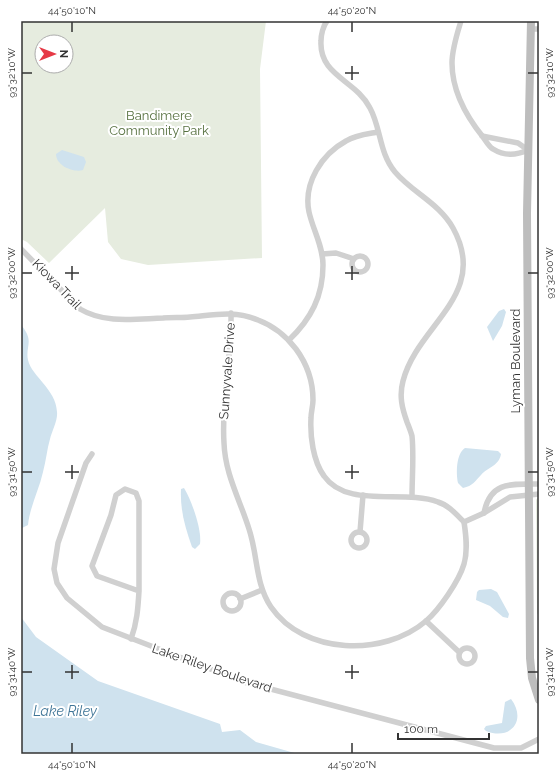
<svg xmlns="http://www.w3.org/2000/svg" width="560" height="775" viewBox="0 0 560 775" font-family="Raleway,sans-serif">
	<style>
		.green { fill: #e6ecdf; fill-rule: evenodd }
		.water { fill: #cfe2ee }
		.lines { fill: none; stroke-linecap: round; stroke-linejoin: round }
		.street { stroke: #d0d0d0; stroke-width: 5.5 }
		.secondary { stroke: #bdbdbd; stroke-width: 8 }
		.ticks { fill: none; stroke: #333; stroke-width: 1.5 }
		.labels { text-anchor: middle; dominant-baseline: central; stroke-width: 4; stroke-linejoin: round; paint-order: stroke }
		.park-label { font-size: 13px; fill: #56703f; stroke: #fff }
		.street-label { font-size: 13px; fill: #333; stroke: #fff }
		.water-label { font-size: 14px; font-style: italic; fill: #3f7597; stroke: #fff }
		.neatline { fill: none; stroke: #333; stroke-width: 1.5 }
		.ticks-label { font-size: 10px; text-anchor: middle; fill: #333 }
	</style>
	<rect width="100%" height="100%" fill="#fff"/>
	<g class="green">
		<path d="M21,21H266L260,69L262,258L148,265L121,259L108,242L105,208L49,263L27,242L21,239ZM42,42H66V66H42Z"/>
		<path d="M539,496V617L537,613L536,500Z"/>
	</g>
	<g class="water">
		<path d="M62,150L84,157L86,162L83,170C74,173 56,166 56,154Z"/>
		<path d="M504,309L506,312L502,326L493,341L487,327L499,311Z"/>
		<path d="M21,325C35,341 25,346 28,360C32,377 56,389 57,412C58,420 52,431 50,439C47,449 46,461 43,472C39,490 30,506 28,525L22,528Z"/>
		<path d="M465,448L498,451L501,454C499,466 488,467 481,475C475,481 473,486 463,488L458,483C456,473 456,454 465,448Z"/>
		<path d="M184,488C192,501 202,530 200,544L195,549L192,547C185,527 180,510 181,489Z"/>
		<path d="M491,589L497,592L509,614L508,618L503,617L490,606L476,600L477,592L479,590Z"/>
		<path d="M21,617L36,637L98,681L220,724L222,732L240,730L256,742L298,754H21Z"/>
		<path d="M511,699C527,720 511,741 486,731L484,729L486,726L502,723L505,702Z"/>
	</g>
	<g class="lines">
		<g class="street">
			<path d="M327,21C323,26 321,35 321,41C319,76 356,80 370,108C381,128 379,153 395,172C413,193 439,203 453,228C490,295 417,325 403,381C399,396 402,408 407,422C409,427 411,432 412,436C414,456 412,477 412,497"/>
			<path d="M461,21C457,34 452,49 452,63C452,92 466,116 483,137C486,141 489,147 493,149C504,156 517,155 528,150"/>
			<path d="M531,29H539"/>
			<path d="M482,136L518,143L528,150"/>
			<path d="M21,249L80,309C105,324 135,319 163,318C172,317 181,318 190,317C214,315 234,310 258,320C274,326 286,336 296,349C307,364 313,381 313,400C313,406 311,412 311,418C310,436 313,461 324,476C347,509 403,489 438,502C448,505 456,514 464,522C466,535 468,550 464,564C459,581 439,610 426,621C384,657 304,655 271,607C255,583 258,556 249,529C240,500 225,474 224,443C221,399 232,357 231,313"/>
			<path d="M322,254L336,253L354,259"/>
			<circle cx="360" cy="264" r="8"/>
			<path d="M289,340C311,319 323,296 323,265C323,246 313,230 309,212C303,183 322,154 346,141C355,135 367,134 378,132"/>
			<path d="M92,454L86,463L58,543L54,569L57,583L67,598L102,627L244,682L494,748H521L539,739"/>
			<path d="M484,513C490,481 512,484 539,484"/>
			<path d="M464,522L484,513L510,497L539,494"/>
			<path d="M360,532L363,495"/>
			<circle cx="359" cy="540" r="8"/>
			<circle cx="232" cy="602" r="9"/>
			<path d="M240,599L262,590"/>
			<path d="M426,621L459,652"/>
			<path d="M131,639C137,623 138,608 139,591V501L136,493L125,489L116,495L111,515L92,566L97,576L139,591"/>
			<circle cx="467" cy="656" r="8"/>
		</g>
		<path class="secondary" d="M531,21L527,213L530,658L532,678L539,700"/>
	</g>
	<path class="ticks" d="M72,22V32M352,22V32M352,66V80M22,73H32M345,73H359M528,73H538M72,266V280M352,266V280M22,273H32M65,273H79M345,273H359M528,273H538M72,465V479M352,465V479M22,472H32M65,472H79M345,472H359M528,472H538M72,665V679M352,665V679M22,672H32M65,672H79M345,672H359M528,672H538M72,743V753M352,743V753"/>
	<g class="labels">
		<g class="park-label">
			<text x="159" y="115">Bandimere<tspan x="159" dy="15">Community Park</tspan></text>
		</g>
		<g class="street-label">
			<text transform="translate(57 284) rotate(46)">Kiowa Trail</text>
			<text transform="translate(515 361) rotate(-90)">Lyman Boulevard</text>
			<text transform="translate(227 371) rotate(-86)">Sunnyvale Drive</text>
			<text transform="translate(212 668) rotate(19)">Lake Riley Boulevard</text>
		</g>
		<g class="water-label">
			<text x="65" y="711">Lake Riley</text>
		</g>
	</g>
	<rect width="560" height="775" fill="none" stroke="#ffffff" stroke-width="44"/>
	<g transform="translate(54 54) rotate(90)"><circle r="19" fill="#ffffff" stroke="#adadad"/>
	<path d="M0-3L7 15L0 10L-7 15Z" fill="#e63946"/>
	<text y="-6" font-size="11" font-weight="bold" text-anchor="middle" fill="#333333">N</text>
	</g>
	<path d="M398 733v6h91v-6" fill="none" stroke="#333333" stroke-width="2"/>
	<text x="404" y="733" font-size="12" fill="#333333" stroke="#ffffff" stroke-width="3" paint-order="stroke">100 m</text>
	<rect x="22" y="22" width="516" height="731" class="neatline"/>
	<g class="ticks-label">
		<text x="72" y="14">44°50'10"N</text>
		<text x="352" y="14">44°50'20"N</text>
		<text transform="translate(549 73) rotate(-90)" y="4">93°32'10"W</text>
		<text transform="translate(11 73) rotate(-90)" y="4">93°32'10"W</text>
		<text transform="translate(549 273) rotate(-90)" y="4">93°32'00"W</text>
		<text transform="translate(11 273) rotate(-90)" y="4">93°32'00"W</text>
		<text transform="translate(549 472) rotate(-90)" y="4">93°31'50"W</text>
		<text transform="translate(11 472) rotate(-90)" y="4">93°31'50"W</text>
		<text transform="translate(11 672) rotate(-90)" y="4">93°31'40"W</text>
		<text transform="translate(549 672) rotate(-90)" y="4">93°31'40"W</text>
		<text x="72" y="768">44°50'10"N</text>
		<text x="352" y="768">44°50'20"N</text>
	</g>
</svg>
